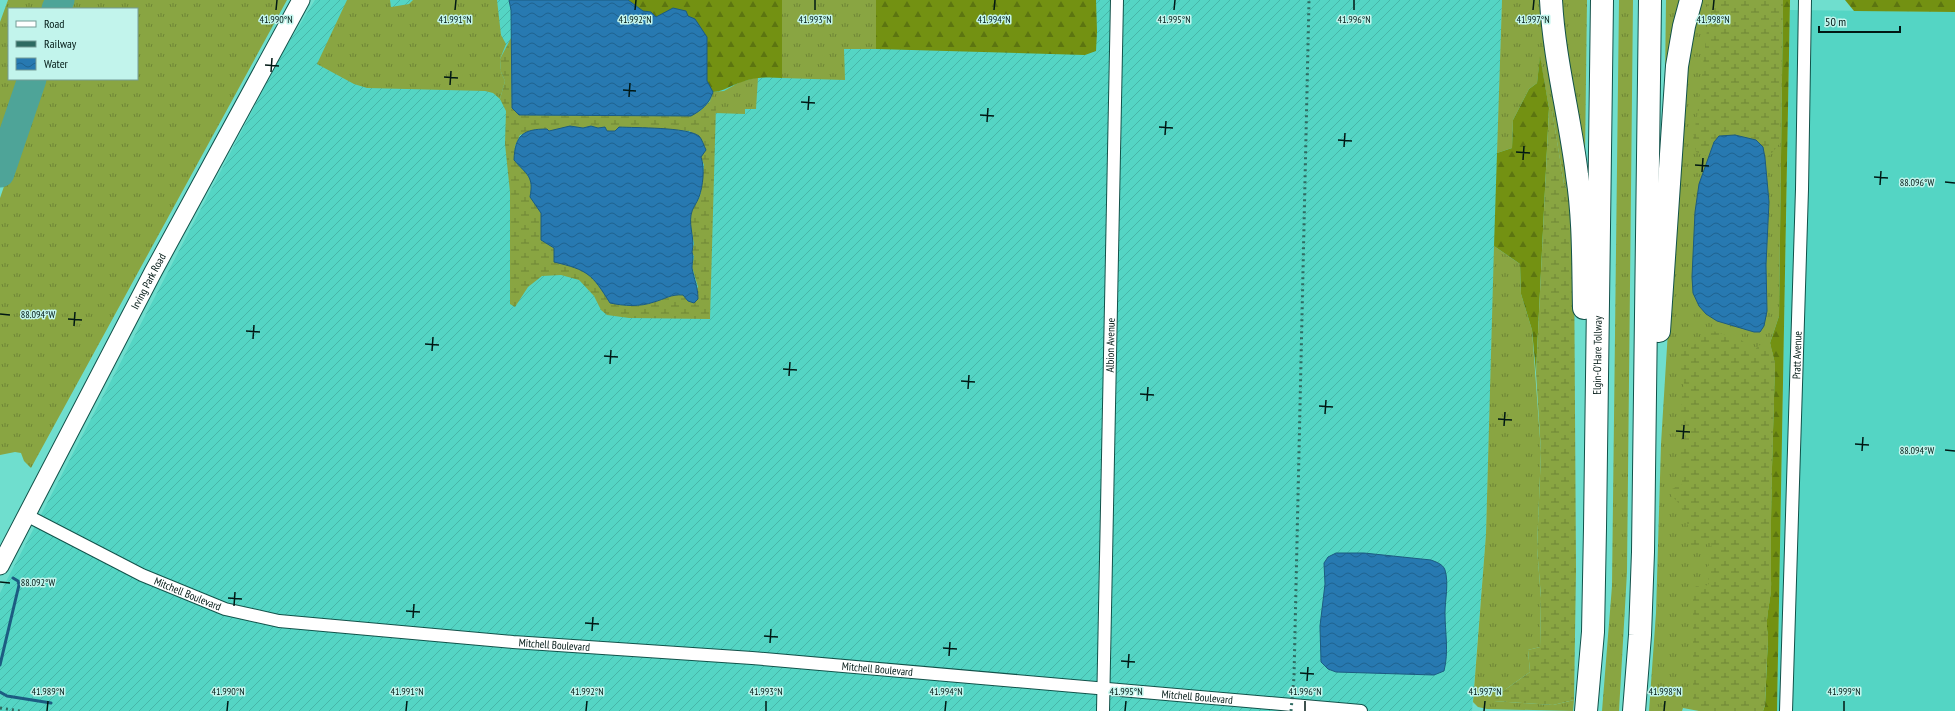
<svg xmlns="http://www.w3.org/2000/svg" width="1955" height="711" viewBox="0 0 1955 711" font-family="'PT Sans Narrow',sans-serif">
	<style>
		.built { fill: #54d5c4 }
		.industrial { fill: url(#industrial-furrows) }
		.grass { fill: url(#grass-tufts); fill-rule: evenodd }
		.forest { fill: url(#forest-firs) }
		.wetland { fill: url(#wetland-marsh); fill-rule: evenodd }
		.water { fill: url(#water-waves); stroke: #1c5c82 }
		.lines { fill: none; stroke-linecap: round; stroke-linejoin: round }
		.stream { stroke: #1c5c82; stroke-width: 3 }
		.taxiway { stroke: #4ea498; stroke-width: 29 }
		.street-casing { stroke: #12524a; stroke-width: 14 }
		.secondary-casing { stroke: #12524a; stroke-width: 19 }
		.highway-casing { stroke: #12524a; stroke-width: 24 }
		.street { stroke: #fff; stroke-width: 12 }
		.secondary { stroke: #fff; stroke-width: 17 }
		.highway { stroke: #fff; stroke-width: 22 }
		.rail { stroke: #2e6a61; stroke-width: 3; stroke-dasharray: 2 4; stroke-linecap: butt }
		.ticks { fill: none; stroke: #011814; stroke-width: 1.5 }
		.labels { text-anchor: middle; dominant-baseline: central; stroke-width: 3; stroke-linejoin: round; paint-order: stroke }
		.street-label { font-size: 11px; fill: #011814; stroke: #c2f4ec }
		.ticks-label { font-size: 10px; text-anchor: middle; fill: #011814; stroke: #c2f4ec; stroke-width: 3; stroke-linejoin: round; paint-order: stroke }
	</style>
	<defs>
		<pattern id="industrial-furrows" width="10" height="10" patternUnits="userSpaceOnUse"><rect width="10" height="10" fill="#54d5c4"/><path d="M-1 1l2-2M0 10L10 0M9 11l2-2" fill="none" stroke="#47b6a8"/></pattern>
		<pattern id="grass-tufts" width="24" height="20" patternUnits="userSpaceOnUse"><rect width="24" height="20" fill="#89a542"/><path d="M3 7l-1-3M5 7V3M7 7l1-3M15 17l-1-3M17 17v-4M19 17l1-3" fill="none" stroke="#6e8536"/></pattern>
		<pattern id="forest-firs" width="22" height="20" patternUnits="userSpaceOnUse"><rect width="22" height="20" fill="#739112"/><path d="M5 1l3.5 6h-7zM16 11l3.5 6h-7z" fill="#5c7510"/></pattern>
		<pattern id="wetland-marsh" width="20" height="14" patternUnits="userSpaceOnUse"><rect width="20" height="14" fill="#89a542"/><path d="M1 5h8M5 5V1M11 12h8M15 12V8" fill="none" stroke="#6e8536"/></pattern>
		<pattern id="water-waves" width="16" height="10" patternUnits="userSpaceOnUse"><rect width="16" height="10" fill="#2779b1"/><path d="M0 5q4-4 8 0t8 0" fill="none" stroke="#1f628f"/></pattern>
	</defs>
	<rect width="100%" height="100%" fill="#6fdece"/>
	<path class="built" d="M1790,10L1955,12V711H1777Z"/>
	<path class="industrial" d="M315,0H1502L1486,534L1472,711H0V593L284,50Z"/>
	<g class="grass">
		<path d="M8,0H49L46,9H9V79H21L0,140V22Z"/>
		<path d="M69,0H287L31,468L24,461L21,453L15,452L0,455V198L41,79H137V9H66Z"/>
		<path d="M347,0H390L391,7L409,4L413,0H497L501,35L506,44L500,59L501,72L505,81L500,99L493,93L485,91L367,88L354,84L317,64Z"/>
		<path d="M782,0H876V49H844L845,80L782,78Z"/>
		<path d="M1502,0H1544L1570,193L1564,184L1552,111L1549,108L1540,58L1537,83L1529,89L1513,120L1512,148L1497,153Z"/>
		<path d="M1559,0H1587L1585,157L1582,158Z"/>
		<path d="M1619,0H1633L1627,572L1619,711H1602L1612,586Z"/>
		<path d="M1666,0H1682L1668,82L1665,81Z"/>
		<path d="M1699,0H1783L1779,316L1770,343L1775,364C1773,436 1770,508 1771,581C1772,600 1764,617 1768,636L1763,711H1699L1683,708L1682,711H1649L1656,613L1661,444L1683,88ZM1735,135L1756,140L1765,158L1769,202L1766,265L1767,311L1693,293L1694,233Z"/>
		<path d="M758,77L756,109H745V114L715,113L710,101L713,92L724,91L740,82Z"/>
		<path d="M1494,246L1520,264L1521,294L1532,330L1541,452L1537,548L1541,598L1540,647L1528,650L1530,672L1499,694L1494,701L1553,705L1574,700L1573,711L1487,709L1478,707L1473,702L1486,534Z"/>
	</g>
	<g class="forest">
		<path d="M628,0H782V78C768,77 756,77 742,82C731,85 725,91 713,92L707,81L706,37L656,17L651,12L643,11Z"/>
		<path d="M876,0H1096L1097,32L1096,51L1085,55L876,49Z"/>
		<path d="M1783,0H1790L1777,711H1763L1765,705L1768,636C1764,617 1772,600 1771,581C1770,509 1773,436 1775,364L1770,343L1779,316Z"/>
		<path d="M1845,0H1955V12L1854,11Z"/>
		<path d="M1540,56L1549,108L1536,373L1532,330L1521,294L1520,264L1494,246L1497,153L1512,148L1513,120L1529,89L1537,83Z"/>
	</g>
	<g class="wetland">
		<path d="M1710,0H1783L1780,143L1771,154L1765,158L1763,147L1714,142L1709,157L1696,152L1693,137L1697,117L1707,30V5Z"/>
		<path d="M511,38L512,108L519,115L690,116L700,111L710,101L716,105L710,319L629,318L607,315L601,310L594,296L579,280L561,275L542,276L528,287L515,307L510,304V192L505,144L506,111L500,99L505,81L501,72L500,59ZM570,126L583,128L591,126L598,128L605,127L607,131H615L619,127L690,131L704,165L700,196L691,212L690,222L694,244L691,252L694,256L692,267L698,287L688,301L683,295C671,294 665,299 654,302C640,307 624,306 610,303C593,275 587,269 554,261V248L541,240V213L530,197C534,176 527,175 514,160L515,146L520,135L537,129L554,131Z"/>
		<path d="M1549,108L1552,110L1564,184L1570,193L1574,250L1576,570L1574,700L1553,705L1493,701L1499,694L1530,672L1528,650L1540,647L1541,597L1537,548L1541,452L1536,373Z"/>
		<path d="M1713,331L1740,339L1745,343L1749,354L1754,352C1758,344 1762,343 1770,343L1775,363C1773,436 1770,508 1771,581C1772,600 1764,617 1768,636L1765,705L1763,711H1699L1693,703V591L1696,586L1703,587L1709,584L1707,568L1712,550L1711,544L1708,542L1703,547L1692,550C1689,532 1687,507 1671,496L1672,489L1682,484L1680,431L1682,394L1684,383L1680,363V355L1682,351L1697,343L1705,333Z"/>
	</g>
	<g class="water">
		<path d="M509,0H628L643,11L651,12L656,17L673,8L686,11L688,16L695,19L707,37V81L713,92C709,104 702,110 691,116L519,115L512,108L511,10Z"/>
		<path d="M570,126L583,128L591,126L598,128L605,127L607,131H615L619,127C636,128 687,127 699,136C702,139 704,146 706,150L701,157C705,168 703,186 699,197C697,203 692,208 691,215C689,228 695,239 692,252C694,258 692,262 692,268C694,279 698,287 698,299L694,303L688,301L683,295C671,294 665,299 654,302C640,307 624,306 610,303C592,274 588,270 554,262V248L541,240V213L530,197C534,176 527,175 514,160C515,135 523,129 547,129L549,131Z"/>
		<path d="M1735,135L1756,140L1763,147L1765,158L1769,202L1766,265L1767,311L1764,326L1760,332H1754L1717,321L1706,314L1699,306L1693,293L1692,277L1695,212L1699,184L1714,142L1719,136Z"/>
		<path d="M1336,553H1364L1431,560C1436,562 1443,564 1445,570C1449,583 1445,600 1445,613C1445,632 1449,652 1444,671L1434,675L1336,672L1328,669L1321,662L1320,626L1325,584L1324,563L1328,557Z"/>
	</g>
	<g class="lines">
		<g class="stream">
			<path d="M0,665L19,585L18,581L13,578"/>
			<path d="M0,692L7,696L51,703"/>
		</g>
		<g class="taxiway">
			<path d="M56,9L60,0"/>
			<path d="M0,173L32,79"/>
		</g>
		<g class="street-casing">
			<g id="street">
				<path id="s1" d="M26,515L142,575L225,609L279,621L513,642L752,658L1361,711"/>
				<path id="s2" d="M1103,711L1117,0"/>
				<path id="s3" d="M1786,711L1802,189L1805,0"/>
			</g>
		</g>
		<g class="secondary-casing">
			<g id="secondary">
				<path id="s4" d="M0,566L153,272L301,0"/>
			</g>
		</g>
		<g class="highway-casing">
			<g id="highway">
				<path d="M1551,0C1554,59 1570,117 1577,175C1584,219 1583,264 1584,308"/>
				<path d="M1659,331L1677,66L1684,26L1691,0"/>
				<path id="s5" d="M1586,711L1593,632L1595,528L1602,0"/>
				<path d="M1634,711L1640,635L1643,552L1650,0"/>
			</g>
		</g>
		<use href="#street" class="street"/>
		<use href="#secondary" class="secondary"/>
		<use href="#highway" class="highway"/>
		<g class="rail">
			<path d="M0,708L20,711"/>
			<path d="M1291,711L1294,677L1309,0"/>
		</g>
	</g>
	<path class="ticks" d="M276,10L277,0M455,10L456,0M635,10L636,0M815,10V0M994,10L995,0M1174,10L1175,0M1354,10V0M1533,10L1534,0M1713,10L1714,0M265,65L279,66M271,72L272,58M444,77L458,78M450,85L451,71M623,90L636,91M629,97L630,83M801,102L815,103M808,110L809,96M980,115L994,116M987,122L988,108M1159,127L1173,128M1165,135L1166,121M1338,140L1352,141M1344,147L1345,133M1516,152L1530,153M1523,160L1524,146M1695,165L1709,166M1702,172L1703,158M1874,177L1888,178M1945,182L1955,183M1880,185L1881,171M0,314L10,315M68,319L82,320M74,326L75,312M246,331L260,332M253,339L254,325M425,344L439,345M432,351L433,337M604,356L618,357M610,364L611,350M783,369L797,370M789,376L790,362M961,381L975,382M968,389L969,375M1140,394L1154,395M1147,401L1148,387M1319,406L1333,407M1325,414L1326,400M1498,419L1512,420M1504,426L1505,412M1676,431L1690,432M1683,439L1684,425M1855,444L1869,445M1945,450L1955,451M1862,451L1863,437M0,582L10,583M228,598L242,599M234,606L235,592M406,611L420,612M413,618L414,604M585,623L599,624M592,631L593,617M764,636L778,637M770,643L771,629M943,648L957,649M949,656L950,642M1121,661L1135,662M1128,668L1129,654M1300,673L1314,674M1307,681L1308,667M47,711L48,701M227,711L228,701M406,711L407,701M586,711L587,701M766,711V701M945,711L946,701M1125,711L1126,701M1305,711V701M1484,711L1485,701M1664,711L1665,701M1844,711V701"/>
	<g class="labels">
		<g class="street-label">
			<text stroke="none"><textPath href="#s4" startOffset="321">Irving Park Road</textPath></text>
			<text stroke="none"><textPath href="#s2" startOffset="366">Albion Avenue</textPath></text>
			<text stroke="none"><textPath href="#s5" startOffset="356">Elgin-O'Hare Tollway</textPath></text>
			<text stroke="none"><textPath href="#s3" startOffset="356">Pratt Avenue</textPath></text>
			<text stroke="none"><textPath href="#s1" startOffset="180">Mitchell Boulevard</textPath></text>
			<text stroke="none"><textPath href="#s1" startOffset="552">Mitchell Boulevard</textPath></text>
			<text stroke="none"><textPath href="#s1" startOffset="876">Mitchell Boulevard</textPath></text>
			<text stroke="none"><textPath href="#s1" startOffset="1197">Mitchell Boulevard</textPath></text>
		</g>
	</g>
	<g class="ticks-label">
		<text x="276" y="23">41.990°N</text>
		<text x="455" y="23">41.991°N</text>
		<text x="635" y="23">41.992°N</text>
		<text x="815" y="23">41.993°N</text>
		<text x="994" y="23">41.994°N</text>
		<text x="1174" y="23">41.995°N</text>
		<text x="1354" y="23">41.996°N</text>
		<text x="1533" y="23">41.997°N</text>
		<text x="1713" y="23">41.998°N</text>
		<text x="1917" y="186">88.096°W</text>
		<text x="38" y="318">88.094°W</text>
		<text x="1917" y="454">88.094°W</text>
		<text x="38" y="586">88.092°W</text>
		<text x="48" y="695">41.989°N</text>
		<text x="228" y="695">41.990°N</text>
		<text x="407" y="695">41.991°N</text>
		<text x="587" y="695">41.992°N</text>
		<text x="766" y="695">41.993°N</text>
		<text x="946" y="695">41.994°N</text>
		<text x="1126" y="695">41.995°N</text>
		<text x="1305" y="695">41.996°N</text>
		<text x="1485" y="695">41.997°N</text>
		<text x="1665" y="695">41.998°N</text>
		<text x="1844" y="695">41.999°N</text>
	</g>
	<rect x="8" y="8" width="130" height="72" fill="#c2f4ec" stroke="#759c96"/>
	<rect x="16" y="21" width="20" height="6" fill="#ffffff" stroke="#759c96"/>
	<text x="44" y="28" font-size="12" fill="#011814">Road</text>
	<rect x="16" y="41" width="20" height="6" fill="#2e6a61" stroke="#759c96"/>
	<text x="44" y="48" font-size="12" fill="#011814">Railway</text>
	<rect x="16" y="58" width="20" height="12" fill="url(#water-waves)" stroke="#759c96"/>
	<text x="44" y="68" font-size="12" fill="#011814">Water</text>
	<path d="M1819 26v6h81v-6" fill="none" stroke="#011814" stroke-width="2"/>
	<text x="1825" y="26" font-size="12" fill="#011814" stroke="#c2f4ec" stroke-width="3" paint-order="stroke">50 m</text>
</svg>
